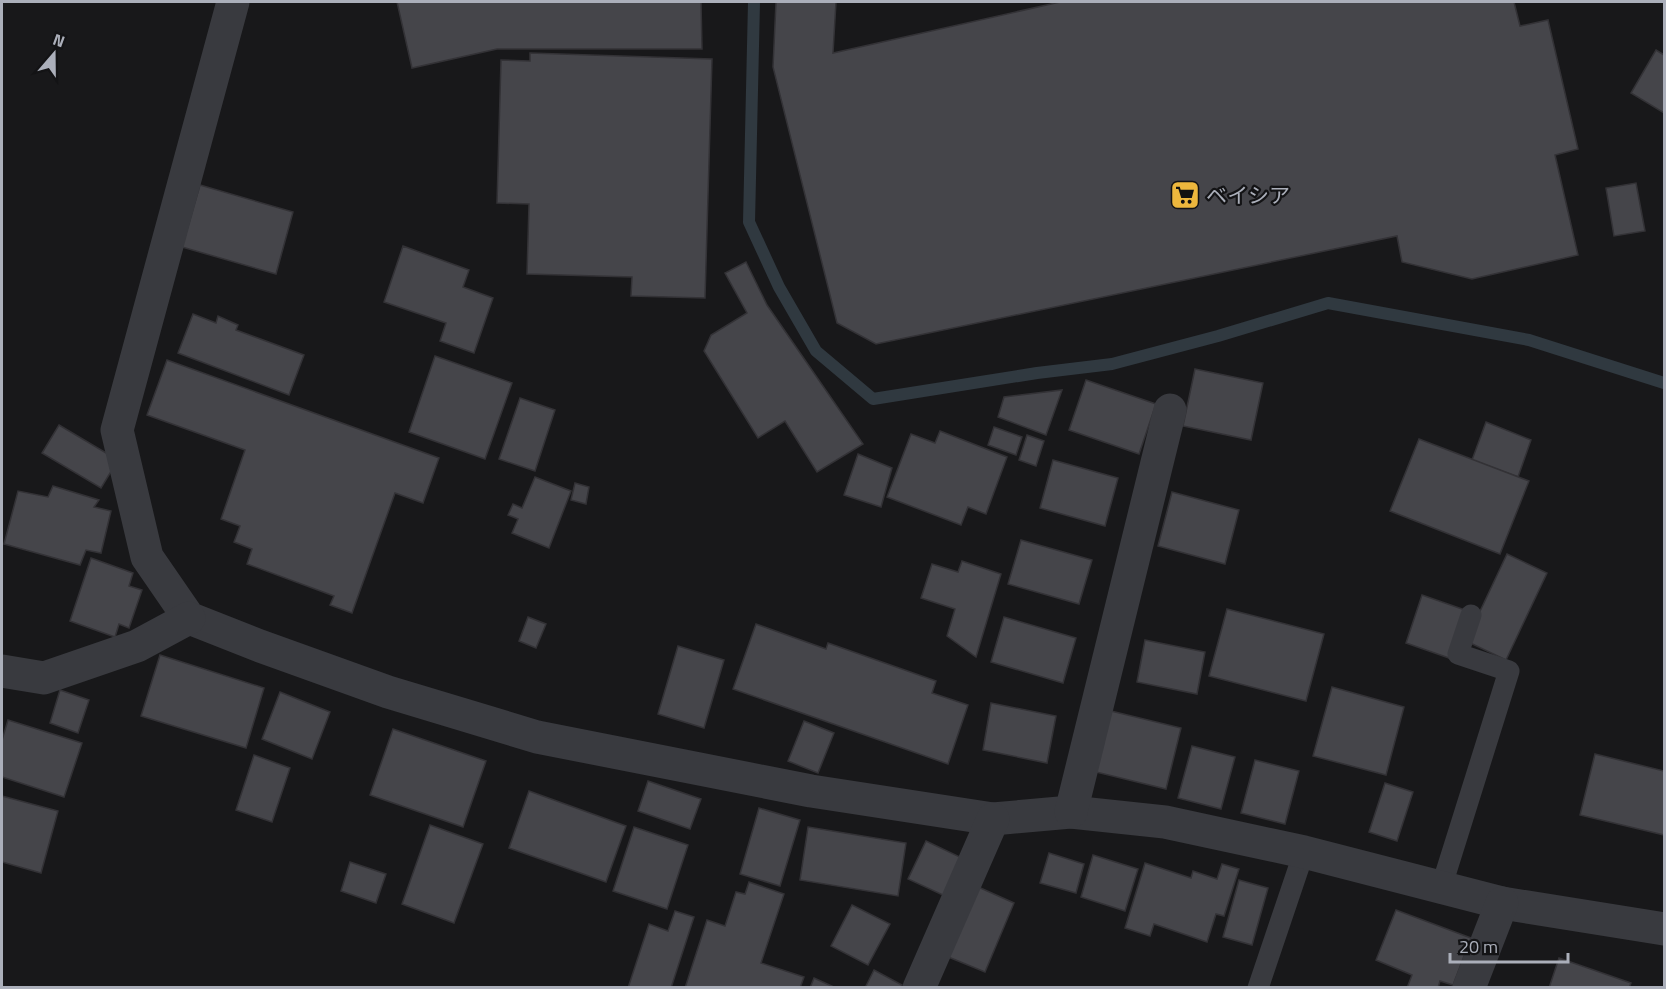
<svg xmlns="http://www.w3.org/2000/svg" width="1666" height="989" viewBox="0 0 1666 989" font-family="'Titillium Web','Noto Sans JP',sans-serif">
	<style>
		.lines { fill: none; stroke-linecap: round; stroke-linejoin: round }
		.stream { stroke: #303940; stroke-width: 12 }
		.building { fill: #45454a; stroke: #333236; stroke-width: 1.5 }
		.lane { stroke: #393a3f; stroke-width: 21 }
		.street { stroke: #393a3f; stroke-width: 33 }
		.labels { text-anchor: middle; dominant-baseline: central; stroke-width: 4.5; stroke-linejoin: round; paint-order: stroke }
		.poi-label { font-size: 21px; fill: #abafba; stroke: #131315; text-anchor: start }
	</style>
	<rect width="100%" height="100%" fill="#18181a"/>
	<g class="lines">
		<path class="stream" d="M754,2L749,222L779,287L816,351L873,399L1037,373L1112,364L1218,336L1328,303L1529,340L1664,383"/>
	</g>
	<g class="building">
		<path d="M397,2H701L702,49H497L412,68Z"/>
		<path d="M776,2H836L833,53L1060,2H1514L1520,26L1548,20L1578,149L1555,155L1578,255L1472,279L1402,262L1397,236L876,344L837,323L773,67Z"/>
		<path d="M1656,50L1664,55V113L1631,93Z"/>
		<path d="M530,53L712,59L705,298L631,296L632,277L527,274L529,204L497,203L501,60L530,61Z"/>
		<path d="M1636,183L1645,231L1614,236L1606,188Z"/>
		<path d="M200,185L293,212L276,274L182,247Z"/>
		<path d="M403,246L469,270L463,287L493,298L474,353L440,341L446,323L384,302Z"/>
		<path d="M746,262L767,305L863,444L817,472L785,421L758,438L704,351L711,335L747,313L725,273Z"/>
		<path d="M193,314L216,323L218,316L238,325L236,330L304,355L289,395L178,353Z"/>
		<path d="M435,356L512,383L485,459L409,432Z"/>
		<path d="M167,360L439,458L423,503L395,493L352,613L330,605L334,596L247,564L252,549L234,542L240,526L221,519L245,450L147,415Z"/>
		<path d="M1195,369L1263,383L1251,440L1183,426Z"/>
		<path d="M1086,380L1156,404L1139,454L1069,430Z"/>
		<path d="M1062,390L1046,435L998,417L1004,397Z"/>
		<path d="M520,398L555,410L535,471L499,459Z"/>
		<path d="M1486,422L1531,440L1518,477L1472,460Z"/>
		<path d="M59,425L118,460L101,488L42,453Z"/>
		<path d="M994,427L1022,437L1016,455L988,445Z"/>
		<path d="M940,431L1007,457L986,514L968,507L961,525L887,497L911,434L935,443Z"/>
		<path d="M1027,435L1044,441L1036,466L1019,460Z"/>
		<path d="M1419,439L1529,481L1500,554L1390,511Z"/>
		<path d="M858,454L892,468L881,507L844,495Z"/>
		<path d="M1053,460L1118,478L1105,526L1040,508Z"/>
		<path d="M535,477L571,491L549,548L512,533L518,519L508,515L513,504L522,508Z"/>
		<path d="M575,483L589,487L586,504L571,500Z"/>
		<path d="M53,486L99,500L94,507L111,511L101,553L86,550L80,565L4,544L18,491L48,497Z"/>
		<path d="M1172,492L1239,510L1225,564L1158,546Z"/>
		<path d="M1021,540L1092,560L1079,604L1008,584Z"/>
		<path d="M1507,554L1547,573L1506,660L1466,641Z"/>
		<path d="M91,558L133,573L129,586L142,590L129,628L119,624L115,637L70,621Z"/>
		<path d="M962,561L1001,574L976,657L947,636L955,609L921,598L932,564L958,572Z"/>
		<path d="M1422,595L1465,610L1449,658L1406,643Z"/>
		<path d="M1227,609L1324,634L1306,701L1209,676Z"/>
		<path d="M528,617L546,624L536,648L519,641Z"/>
		<path d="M1004,617L1076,638L1063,683L991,662Z"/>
		<path d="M756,624L826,649L828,643L936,681L932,693L968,705L948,764L733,689Z"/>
		<path d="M1145,640L1205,652L1197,694L1137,682Z"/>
		<path d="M678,646L724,660L704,728L658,714Z"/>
		<path d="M160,655L264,688L246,748L141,716Z"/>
		<path d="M1332,687L1404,707L1386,775L1313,756Z"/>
		<path d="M60,690L89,700L78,733L50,723Z"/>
		<path d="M280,692L330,712L312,759L262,739Z"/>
		<path d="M991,703L1056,716L1047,763L983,750Z"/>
		<path d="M1111,711L1181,728L1166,789L1096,772Z"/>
		<path d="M8,720L82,743L64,797L2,777V740Z"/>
		<path d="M804,721L834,733L818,773L788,761Z"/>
		<path d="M393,729L486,761L463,827L370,795Z"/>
		<path d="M1192,746L1235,757L1221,809L1178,798Z"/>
		<path d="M1595,754L1664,771V835L1580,815Z"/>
		<path d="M254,755L290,768L272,822L236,810Z"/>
		<path d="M1255,760L1299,771L1285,824L1241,813Z"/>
		<path d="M648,781L701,799L690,829L638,811Z"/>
		<path d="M1385,783L1413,792L1397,841L1369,832Z"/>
		<path d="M529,791L626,826L606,882L509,848Z"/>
		<path d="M2,796L58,811L41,873L2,862Z"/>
		<path d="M759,808L800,820L780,886L740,874Z"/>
		<path d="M430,825L483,844L454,923L402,904Z"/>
		<path d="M634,827L688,845L667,909L613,891Z"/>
		<path d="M808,827L906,843L898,896L800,880Z"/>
		<path d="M926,841L962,858L945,896L908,879Z"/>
		<path d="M1049,853L1084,864L1076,893L1040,883Z"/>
		<path d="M1093,855L1138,869L1125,911L1081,897Z"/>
		<path d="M350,862L386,874L376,903L341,891Z"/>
		<path d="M1145,863L1191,878L1193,871L1217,879L1222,864L1239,869L1224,916L1216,914L1207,942L1154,924L1150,936L1125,928Z"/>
		<path d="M1239,880L1268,888L1252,945L1223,937Z"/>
		<path d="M749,882L784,894L761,963L804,977L800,988H685L707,920L725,926L736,892L745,894Z"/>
		<path d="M976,886L1014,903L985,972L946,956Z"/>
		<path d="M852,905L890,924L868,965L831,946Z"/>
		<path d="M1396,910L1471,938L1453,985L1440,981L1438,988H1407L1412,975L1376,960Z"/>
		<path d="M675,911L694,917L671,988H628L649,924L668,931Z"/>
		<path d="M1559,958L1631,983L1629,988H1549Z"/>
		<path d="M874,970L902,985L900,988H865Z"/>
		<path d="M814,978L836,988H810Z"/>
	</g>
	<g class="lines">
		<g class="lane">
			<path d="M1441,888L1509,671L1458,654L1471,615"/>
			<path d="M1258,988L1304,852"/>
		</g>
		<g class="street">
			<path d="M233,2L117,430L147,557L189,618L260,646L388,692L537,737L811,791L993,819L1071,812L1165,822L1304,852L1502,903L1664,929"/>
			<path d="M2,671L44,678L137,646L189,618"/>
			<path d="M1071,812L1170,410"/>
			<path d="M919,988L993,819"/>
			<path d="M1469,988L1502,903"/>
		</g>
	</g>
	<defs>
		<g id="supermarket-square" transform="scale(1.5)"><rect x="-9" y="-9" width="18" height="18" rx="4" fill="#edb73d" stroke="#131315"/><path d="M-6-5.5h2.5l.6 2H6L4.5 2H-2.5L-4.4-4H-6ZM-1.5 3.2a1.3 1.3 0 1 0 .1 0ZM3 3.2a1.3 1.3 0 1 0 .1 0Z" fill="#111"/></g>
	</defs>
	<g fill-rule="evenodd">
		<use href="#supermarket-square" x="1185" y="195"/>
	</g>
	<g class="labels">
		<g class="poi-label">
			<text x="1206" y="195">ベイシア</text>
		</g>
	</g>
	<rect width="1666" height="989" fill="none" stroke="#abafba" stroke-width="6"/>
	<g transform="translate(54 54) rotate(20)" stroke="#131315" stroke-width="4.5" paint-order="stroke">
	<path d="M0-4.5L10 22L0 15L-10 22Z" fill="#abafba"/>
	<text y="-9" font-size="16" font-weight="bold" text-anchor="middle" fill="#abafba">N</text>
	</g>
	<path d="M1450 953v9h118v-9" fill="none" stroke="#abafba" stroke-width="3"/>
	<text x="1459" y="953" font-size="18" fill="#abafba" stroke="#131315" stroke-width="4.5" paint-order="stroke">20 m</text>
</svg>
